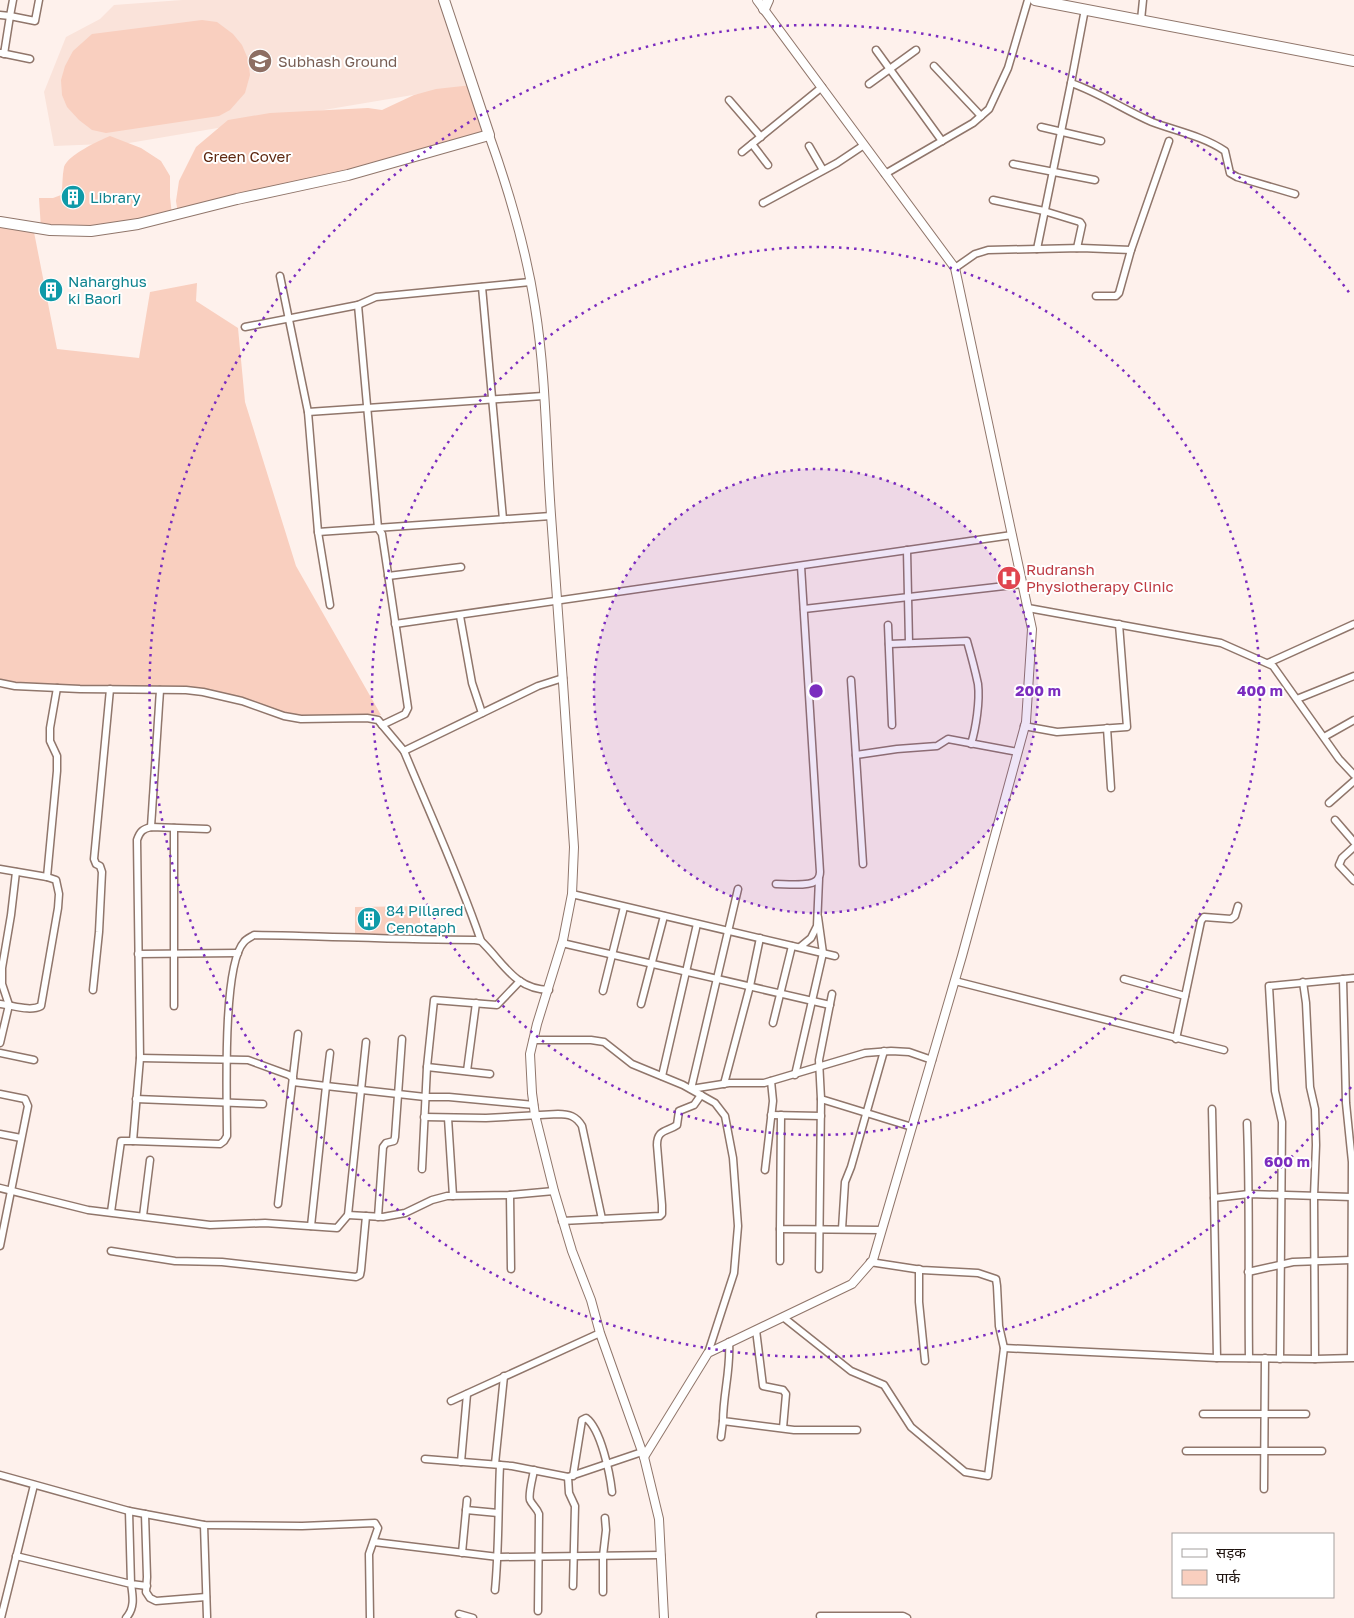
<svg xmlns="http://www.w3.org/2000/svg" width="1354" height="1618" viewBox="0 0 1354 1618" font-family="'Golos Text','Noto Sans Devanagari',sans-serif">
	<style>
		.built { fill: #fae3da }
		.green { fill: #f9cfbf }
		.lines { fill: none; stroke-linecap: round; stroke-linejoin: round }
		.minor-casing { stroke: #90766b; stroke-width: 9 }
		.tertiary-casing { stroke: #90766b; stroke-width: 10 }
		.primary-casing { stroke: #90766b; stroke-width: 12 }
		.minor { stroke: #fff; stroke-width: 6 }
		.tertiary { stroke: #fff; stroke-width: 8 }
		.primary { stroke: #fff; stroke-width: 10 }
		.ring { fill: none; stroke: #7b2cbf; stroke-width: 2.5; stroke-dasharray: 2.5 5 }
		.labels { text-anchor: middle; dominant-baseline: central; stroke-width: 4; stroke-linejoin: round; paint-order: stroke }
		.education-label { font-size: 15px; fill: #785e54; stroke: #fff; text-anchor: start }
		.park-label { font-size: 15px; fill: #5e2810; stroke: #fff }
		.culture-label { font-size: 15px; fill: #0d838f; stroke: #fff; text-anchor: start }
		.health-label { font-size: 15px; fill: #be3a42; stroke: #fff; text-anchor: start }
		.centre { fill: #7b2cbf; stroke: #fff; stroke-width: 2.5 }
		.ring-label { font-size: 15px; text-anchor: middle; font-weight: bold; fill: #7b2cbf; stroke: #fff; stroke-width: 4; stroke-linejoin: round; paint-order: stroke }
	</style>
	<rect width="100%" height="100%" fill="#fef1ec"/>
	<path class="built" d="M182,0H444L472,85L129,143L54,146L44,92L66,37L100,19L114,5Z"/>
	<g class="green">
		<path d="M202,20L217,22L233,34L242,45L248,59L250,75L245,93L230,110L219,116L106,133L92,130L79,120L67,107L62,95L61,80L65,66L73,51L92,34Z"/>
		<path d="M472,85L489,135L178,214L176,201L179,181L196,147L228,120L270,113L368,108L382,110L414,95L436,89Z"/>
		<path d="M110,136L141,148L161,161L170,176V197L172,215L138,224L41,229L39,198H53L61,195C63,186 62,176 64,167C68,155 98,141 110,136Z"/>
		<path d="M0,222L33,227L57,349L139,358L150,292L197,283L196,301L238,328L245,402L296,566L381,715L337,720L291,717L196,689L67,688L0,682Z"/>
		<path d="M420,906V934L355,935V907Z"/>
	</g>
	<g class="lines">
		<g class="minor-casing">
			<g id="minor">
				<path d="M0,15L10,16L13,0"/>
				<path d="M1141,20L1143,0"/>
				<path d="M876,50L942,141"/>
				<path d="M1,53L30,59"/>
				<path d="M4,54L10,16L35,21L39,0"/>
				<path d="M934,66L981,116"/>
				<path d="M1071,83L1085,9"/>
				<path d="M869,84L916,50"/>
				<path d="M729,100L761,137"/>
				<path d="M1041,127L1101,141"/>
				<path d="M752,144L768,165"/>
				<path d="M809,146L823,170"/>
				<path d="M742,152L822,87"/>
				<path d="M1013,164L1095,180"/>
				<path d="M885,174L973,123L989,109L1008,68L1028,0"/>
				<path d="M993,200L1044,211L1080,222L1082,225L1077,248"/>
				<path d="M763,203L837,163L864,145"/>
				<path d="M1037,249L1071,83C1100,93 1124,110 1152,122C1176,131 1203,136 1225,151L1230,173L1237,177L1295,194"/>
				<path d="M955,268L975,254L988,250L1081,248L1131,250L1169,141"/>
				<path d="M280,276L308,412L318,532L330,605"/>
				<path d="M482,287L503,519"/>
				<path d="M1096,296H1116L1119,293L1131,250"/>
				<path d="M358,305L378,528L382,534L408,708L405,714L382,725"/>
				<path d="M245,327L358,305L376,297L530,282"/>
				<path d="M308,412L543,396"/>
				<path d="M318,532L551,516"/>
				<path d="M907,550L909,643"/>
				<path d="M388,576L461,567"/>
				<path d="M1028,608L1221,643L1273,666L1339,759L1354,775"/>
				<path d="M804,609L1023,584"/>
				<path d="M460,616L472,683L482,713"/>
				<path d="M395,624L1012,535"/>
				<path d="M888,625L892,725"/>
				<path d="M889,644L967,641C971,655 975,670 978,684C980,701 976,728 971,744"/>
				<path d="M1268,663L1354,624"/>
				<path d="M851,680L863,864"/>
				<path d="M0,683L15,686L80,689L186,690L203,692L242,701L284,716L301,719L367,718L378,720L404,751L538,686L563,678"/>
				<path d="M1297,699L1354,676"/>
				<path d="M1024,726L1057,732L1127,727L1119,624"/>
				<path d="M1107,728L1111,788"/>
				<path d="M1324,737L1354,720"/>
				<path d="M404,751C430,814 459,876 481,941"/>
				<path d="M856,755L897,749L937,746L948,739L1018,752"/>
				<path d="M1329,803L1354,781"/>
				<path d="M1335,820L1354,842"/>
				<path d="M151,827L160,690"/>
				<path d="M1354,847L1342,858L1339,865L1354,881"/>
				<path d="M0,869L47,877L56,880L59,894L58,908L41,1006C30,1012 12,1005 0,1004"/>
				<path d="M47,877L57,771V756L50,741V728L57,688"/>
				<path d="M776,884C785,884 811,887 817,880C819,878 820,875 820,872L801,566"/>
				<path d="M738,889L691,1089L729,1083H764L865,1053L891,1051L909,1052L932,1060"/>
				<path d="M572,894L835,956"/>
				<path d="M562,943L830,1005"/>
				<path d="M800,947L811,938L817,926L819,879"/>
				<path d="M138,954L238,953"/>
				<path d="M1124,979L1185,996"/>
				<path d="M1343,979L1346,1103L1352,1162L1351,1357"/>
				<path d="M955,981L1224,1050"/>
				<path d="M1303,982L1306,1003L1310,1087L1315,1109L1316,1145L1314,1196L1315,1359"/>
				<path d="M93,990L99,932L102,872L100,866L96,864L94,859L110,689"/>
				<path d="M603,991L624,907"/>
				<path d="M641,1004L664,916"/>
				<path d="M174,1006V828"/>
				<path d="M773,1023L792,946"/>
				<path d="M1176,1039L1201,921L1204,917L1231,919L1235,916L1238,906"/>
				<path d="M533,1040H591L604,1042L632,1064L683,1085L715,1103L725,1116L733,1158L738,1226L734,1273L708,1353"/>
				<path d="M0,1043L9,1005L2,984V968L11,915L16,872"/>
				<path d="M0,1053L34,1060"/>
				<path d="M140,1058L248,1060L289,1075L293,1078"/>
				<path d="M427,1067L490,1074"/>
				<path d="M467,1071L476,1003"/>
				<path d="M795,1075L823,953L818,917"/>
				<path d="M662,1076L697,924"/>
				<path d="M293,1082L326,1086L330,1053"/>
				<path d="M724,1084L750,986L760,938"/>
				<path d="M0,1094L25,1099L28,1106L0,1246"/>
				<path d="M136,1099L263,1104"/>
				<path d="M821,1099L912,1127"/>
				<path d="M1212,1109L1214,1198L1249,1194L1352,1197"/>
				<path d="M771,1115L821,1116"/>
				<path d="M781,1115L780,1229L881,1230"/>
				<path d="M424,1117L486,1118L558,1114C569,1114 576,1116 582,1126L602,1219"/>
				<path d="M448,1118L453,1196"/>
				<path d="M1247,1123C1250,1201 1248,1280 1249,1358"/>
				<path d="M0,1134L21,1138"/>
				<path d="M133,1141L140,1058L137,840C140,831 143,829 151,827L207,829"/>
				<path d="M422,1169L427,1067L434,1000L497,1005L520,981"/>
				<path d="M765,1170L773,1101L771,1081"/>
				<path d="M0,1188L88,1210L210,1225L265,1223L337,1228L348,1215L366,1042"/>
				<path d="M510,1195L511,1269"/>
				<path d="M1214,1198L1217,1358"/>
				<path d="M278,1204L298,1034"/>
				<path d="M111,1212L121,1141H133L220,1144L224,1141L227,1136C227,1100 222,965 244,942C246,939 251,937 254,935C327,936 401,940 475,940L481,941C504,963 514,989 549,990"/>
				<path d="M348,1215L383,1217L405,1213L432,1200L447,1196L510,1195L554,1191"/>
				<path d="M143,1216L150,1160"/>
				<path d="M378,1217L383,1147L386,1143L394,1141L395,1137L402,1039"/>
				<path d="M562,1221L660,1216L662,1214V1205L657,1145C657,1129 667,1132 677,1125L679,1111L694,1105L701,1095"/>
				<path d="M311,1226L326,1086L425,1097H449L534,1105"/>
				<path d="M842,1229L845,1182L851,1167L884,1051"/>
				<path d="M111,1251L175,1261L222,1262L356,1277L360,1275L361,1270L366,1216"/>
				<path d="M780,1261V1229"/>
				<path d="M819,1269L821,1099L819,1060L832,994"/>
				<path d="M919,1269V1302L925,1361"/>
				<path d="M1248,1272L1293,1262L1351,1260"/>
				<path d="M783,1317L851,1371L884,1385L911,1427L965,1472L988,1476L1004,1348L999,1326L997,1286L996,1279L978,1273L922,1270L870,1262"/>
				<path d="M756,1330L763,1386L783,1390L786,1394L783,1428"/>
				<path d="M729,1342C731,1369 723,1394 723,1421L794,1430H857"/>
				<path d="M1004,1348L1217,1358L1315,1359L1354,1358"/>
				<path d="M1280,1359L1282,1122L1275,1091L1269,986L1354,978"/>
				<path d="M451,1401L600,1333"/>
				<path d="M1203,1414H1306"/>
				<path d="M721,1437L723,1421"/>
				<path d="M1186,1451H1322"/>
				<path d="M425,1459L512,1466L568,1477L642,1452"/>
				<path d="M461,1462L467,1394"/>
				<path d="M495,1464L504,1376"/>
				<path d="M534,1470C533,1477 528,1494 530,1500C532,1505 537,1508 539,1514L538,1611"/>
				<path d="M0,1475L129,1511L204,1525L302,1526L375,1523L378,1528L369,1554L370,1618"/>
				<path d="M573,1476L582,1420L586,1418C601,1429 610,1474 612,1492"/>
				<path d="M568,1477L569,1493L575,1506L573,1586"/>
				<path d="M1264,1489L1265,1358"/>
				<path d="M466,1510L498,1513"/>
				<path d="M129,1511L131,1584L147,1586"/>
				<path d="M145,1514L147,1577L146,1592L150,1598L156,1601L206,1597"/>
				<path d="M204,1525L207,1617"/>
				<path d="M374,1542L498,1557L661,1555"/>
				<path d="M462,1553L467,1500"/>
				<path d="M16,1556L131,1584C133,1597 135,1608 126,1618"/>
				<path d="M495,1590C499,1549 498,1507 500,1465"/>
				<path d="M603,1592V1556L606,1530L605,1518"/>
				<path d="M459,1614L473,1618"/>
				<path d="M820,1616H903L907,1618"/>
				<path d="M1,1618L34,1485"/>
			</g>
		</g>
		<g class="tertiary-casing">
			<g id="tertiary">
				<path d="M489,135C509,191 526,248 535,307C546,375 546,446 551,515C559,626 567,736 574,847L572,894L563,940L537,1024L530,1054L532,1093L535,1115L554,1191L572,1251L591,1300L600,1333L644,1457L659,1519L664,1618"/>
				<path d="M644,1457L708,1353L852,1284L873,1260L962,956L1026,722L1032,629L955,268L757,0"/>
			</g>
		</g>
		<g class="primary-casing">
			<g id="primary">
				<path d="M1035,0L1354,61"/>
				<path d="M764,9L768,0"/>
				<path d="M0,222L50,230L91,231L138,224L237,199L348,175L489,135L444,0"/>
			</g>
		</g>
		<use href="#minor" class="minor"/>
		<use href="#tertiary" class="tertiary"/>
		<use href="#primary" class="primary"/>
	</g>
	<circle cx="816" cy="691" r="222" fill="#7b2cbf" fill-opacity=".12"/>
	<g class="ring">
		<circle cx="816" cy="691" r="222"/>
		<circle cx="816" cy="691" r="444"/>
		<path d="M1351 1087A666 666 0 1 1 1351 295"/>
	</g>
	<defs>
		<g id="university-disc" transform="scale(1.25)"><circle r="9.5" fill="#8d6e63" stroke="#fff"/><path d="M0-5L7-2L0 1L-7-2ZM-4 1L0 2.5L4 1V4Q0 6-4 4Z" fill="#fff"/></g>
		<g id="building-disc" transform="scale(1.25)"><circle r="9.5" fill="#0f9aa8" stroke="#fff"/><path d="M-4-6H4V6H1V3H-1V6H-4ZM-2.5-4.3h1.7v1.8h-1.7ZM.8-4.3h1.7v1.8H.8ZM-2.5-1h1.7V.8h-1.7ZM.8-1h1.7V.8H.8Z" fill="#fff"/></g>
		<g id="hospital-disc" transform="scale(1.25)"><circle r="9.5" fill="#e0444e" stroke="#fff"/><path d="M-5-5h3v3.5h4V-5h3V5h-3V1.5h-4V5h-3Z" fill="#fff"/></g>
	</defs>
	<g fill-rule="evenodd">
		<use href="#university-disc" x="260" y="61"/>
		<use href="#building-disc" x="73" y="197"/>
		<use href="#building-disc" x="51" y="290"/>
		<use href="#hospital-disc" x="1009" y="578"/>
		<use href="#building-disc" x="369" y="919"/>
	</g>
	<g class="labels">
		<g class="education-label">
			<text x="278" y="61">Subhash Ground</text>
		</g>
		<g class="park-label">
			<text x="247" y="156">Green Cover</text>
		</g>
		<g class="culture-label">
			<text x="90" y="197">Library</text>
			<text x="68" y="281">Naharghus<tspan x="68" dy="17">ki Baori</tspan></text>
			<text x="386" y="910">84 Pillared<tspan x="386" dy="17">Cenotaph</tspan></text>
		</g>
		<g class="health-label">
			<text x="1026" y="569">Rudransh<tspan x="1026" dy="17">Physiotherapy Clinic</tspan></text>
		</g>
	</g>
	<circle cx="816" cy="691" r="8" class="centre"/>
	<g class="ring-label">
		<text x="1038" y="696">200 m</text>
		<text x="1260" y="696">400 m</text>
		<text x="1287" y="1167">600 m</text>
	</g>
	<rect x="1172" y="1533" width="162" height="65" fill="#ffffff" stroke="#a5a19f"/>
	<rect x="1182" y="1549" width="25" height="8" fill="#ffffff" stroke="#a5a19f"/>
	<text x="1216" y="1558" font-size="15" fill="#1f1410">सड़क</text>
	<rect x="1182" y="1570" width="25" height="15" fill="#f9cfbf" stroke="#a5a19f"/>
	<text x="1216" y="1583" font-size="15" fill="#1f1410">पार्क</text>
</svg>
